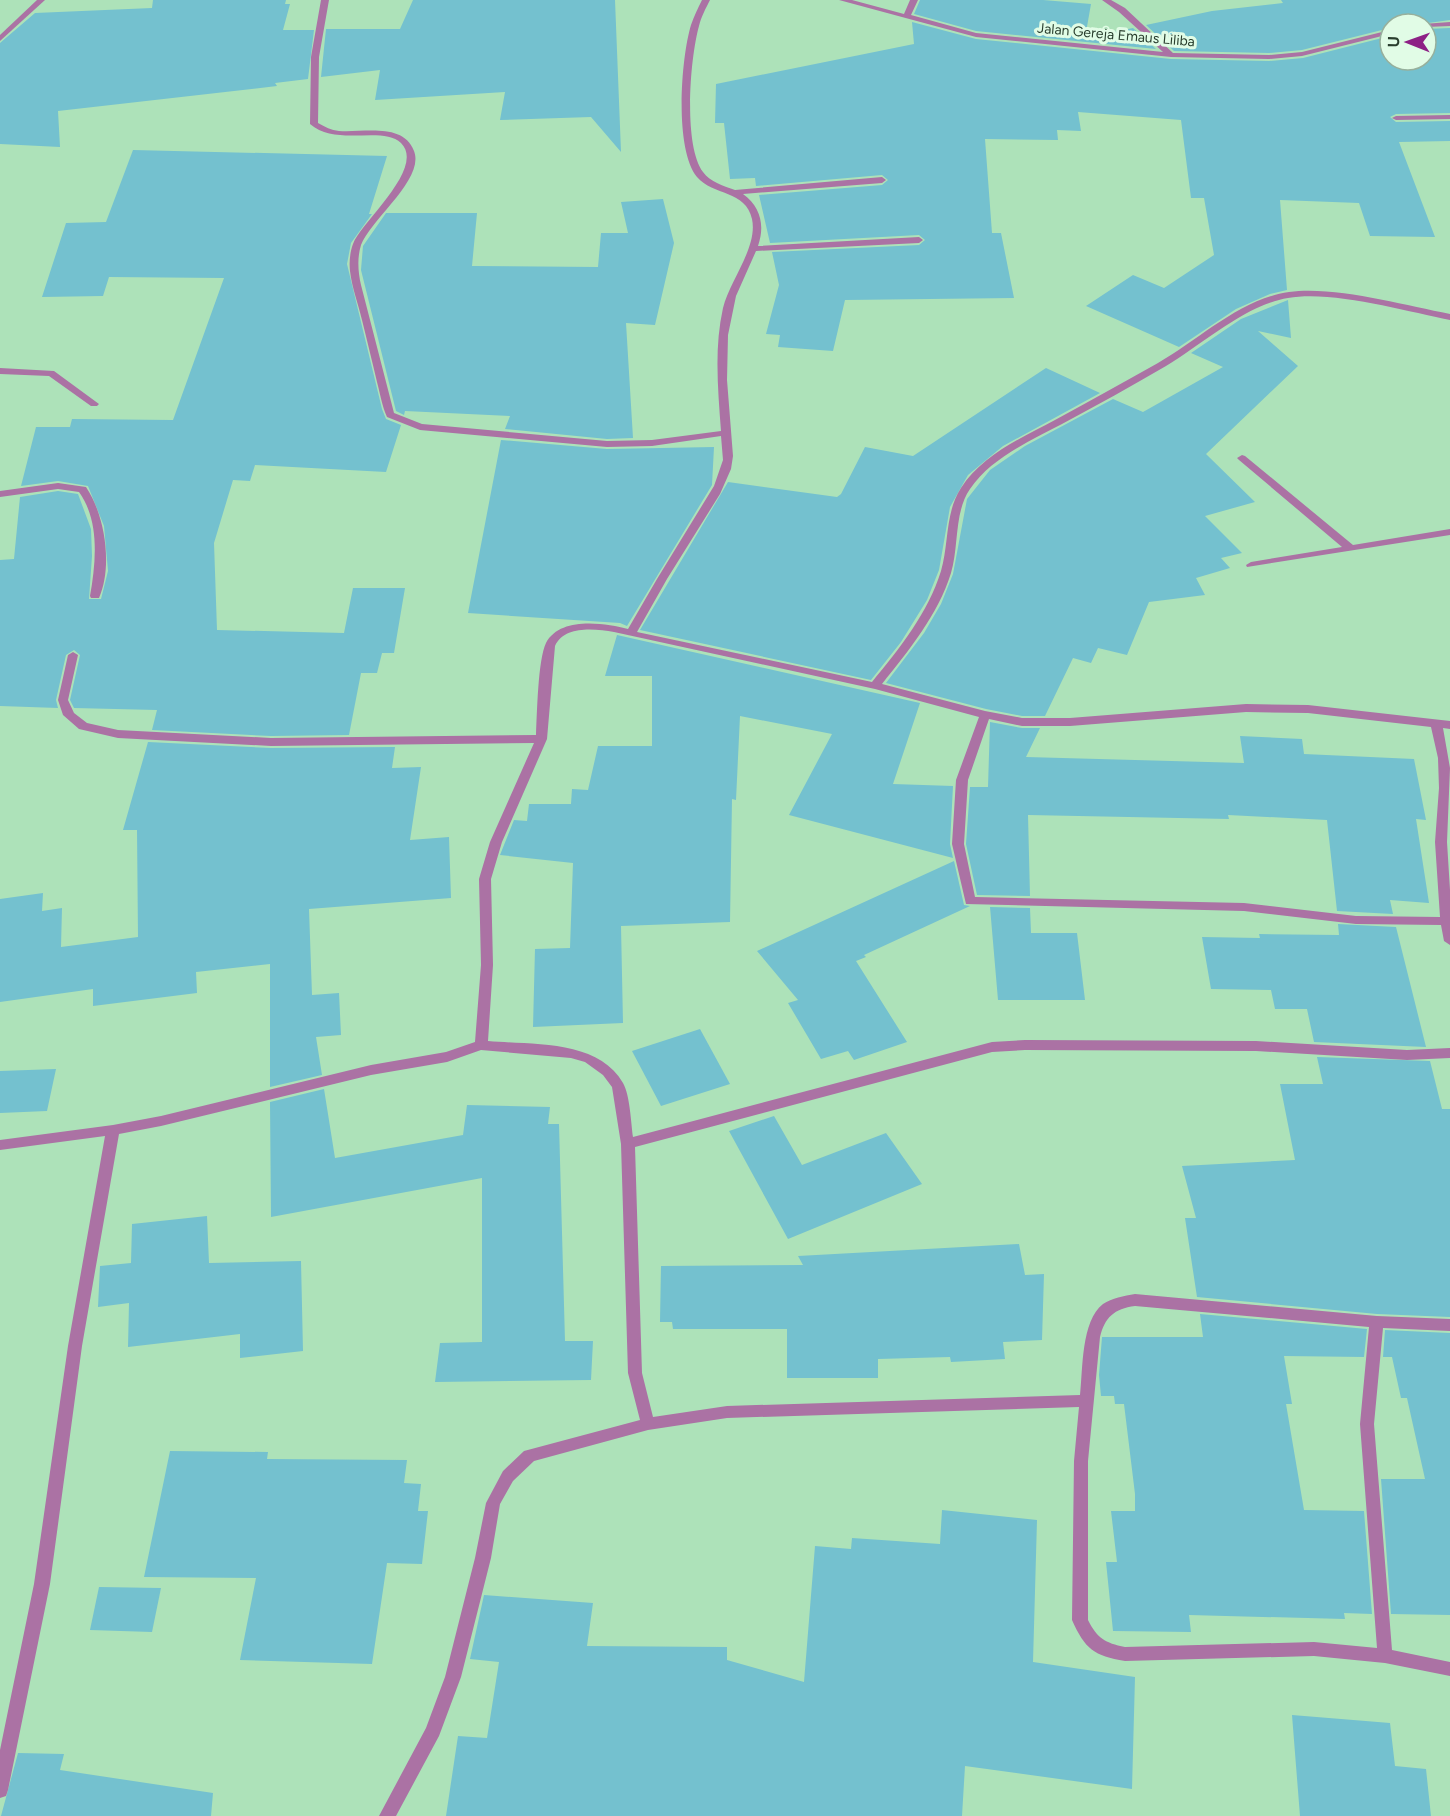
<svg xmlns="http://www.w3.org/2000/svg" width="1450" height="1816" viewBox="0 0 1450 1816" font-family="Figtree,sans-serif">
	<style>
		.building { fill: #74c1cf }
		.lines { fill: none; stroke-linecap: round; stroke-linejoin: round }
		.lane { fill: #ab72a4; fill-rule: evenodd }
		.street { fill: #ab72a4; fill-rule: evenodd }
		.labels { text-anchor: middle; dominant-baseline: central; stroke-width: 6; stroke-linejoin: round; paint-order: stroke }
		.far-street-label { font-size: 14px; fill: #293e2e; stroke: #e1fce6 }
	</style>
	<rect width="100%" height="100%" fill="#ade2b9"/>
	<g class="building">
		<path d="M153,0H286L285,4H290L283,30H314L308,79L275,83L277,86L58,111L60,147L0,144V43L35,13L152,8Z"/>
		<path d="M413,0H615L621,152L591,117L500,120L505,92L375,100L380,70L321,77L326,29H400Z"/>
		<path d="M920,0H1043L1091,4L1085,38L1133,28L1156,49L976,31L914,14Z"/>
		<path d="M1281,0H1450V20L1421,24H1390V28L1302,50L1269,53L1174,51L1146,25L1212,11L1283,3Z"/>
		<path d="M912,22L976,39L1171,59L1269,61L1303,58L1390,36V60H1426V29L1450,28V113L1396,114L1390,117L1396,122L1450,121V141L1399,142L1435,237L1370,236L1359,203L1280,200L1287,290L1270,294L1236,309L1179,347L1086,306L1133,275L1164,288L1214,255L1204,198H1191L1181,120L1078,112L1081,131L1057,130L1058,140L985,139L992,233H1001L1014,298L845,300L833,351L778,347L780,335L766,334L779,285L772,252L919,245L925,240L919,235L770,243L759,195L882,185L888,180L882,175L756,186L755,178L730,179L724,123H715L716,84L914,44Z"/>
		<path d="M133,150L387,156L369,214H372L351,243L347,264L382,409L386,419L401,425L386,472L255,465L250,481L233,480L214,543L217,630L344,633L353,588H405L394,653H382L377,673H361L349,735L271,736L152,730L157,710L74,708L70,700L80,655L74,650L66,655L56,700L58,708L0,706V560L14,559L20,497L58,491L78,494L91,529L92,556L89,599H101L108,571L104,526L88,486L58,481L21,486L36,427H70L72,419L173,420L224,278L109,277L103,296L42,297L66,223L106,222Z"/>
		<path d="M663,199L674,243L655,325L626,323L633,438L607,439L505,429L510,416L405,411L404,415L396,411L361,270L363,246L386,213H477L472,266L598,267L601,233H628L621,202Z"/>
		<path d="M1288,300L1291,338L1258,331L1298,366L1206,454L1255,502L1205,516L1242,553L1221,558L1230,568L1196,578L1205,595L1149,602L1127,655L1098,648L1091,663L1073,658L1045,716H1022L986,709L886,683L924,633L941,604L953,574L967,499L990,470L1025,446L1113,399L1143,412L1223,367L1191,353L1241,319Z"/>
		<path d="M1046,368L1100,393L1003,446L968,475L950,507L939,570L927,600L901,642L871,680L640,630L728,482L837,497L841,494L865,447L913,456Z"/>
		<path d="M501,440L607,449L714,447L712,485L627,626L620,623L468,613Z"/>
		<path d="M617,635L920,703L893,784L953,786L950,844L953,858L789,815L832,734L740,716L736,800L732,799L730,922L621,926L623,1023L533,1027L535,949L570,948L573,863L500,855L514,820L527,821L529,804H571L572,789L588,790L598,746H652V676H605Z"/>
		<path d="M990,722L1022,728H1040L1026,757L1244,763L1240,736L1302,739L1304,754L1414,759L1426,820L1416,819L1429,903L1390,900L1393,914L1337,911L1327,820L1228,815L1229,819L1028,815L1030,896L977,895L966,844L970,787H988Z"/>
		<path d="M148,742L271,748L395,747L392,768L421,767L410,840L449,837L451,898L309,909L312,995L339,993L341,1035L316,1037L322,1075L270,1087V964L196,972L197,993L93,1006V989L0,1002V899L43,893L42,911L62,908L61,947L138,937L137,830H123Z"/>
		<path d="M954,861L964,905L970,906L864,955L866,957L856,961L907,1042L854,1060L848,1051L821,1059L788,1003L798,1000L757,951Z"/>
		<path d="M990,907L1030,908L1031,933H1077L1085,1000H998Z"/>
		<path d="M1338,924L1396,927L1426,1047L1314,1042L1307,1009H1275L1271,990L1211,989L1202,937L1260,938L1259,934L1339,935Z"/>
		<path d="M700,1029L730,1084L661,1106L632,1051Z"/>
		<path d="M1317,1057L1430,1061L1442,1109H1450V1317L1377,1314L1197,1297L1185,1218H1196L1182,1166L1295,1160L1280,1084H1323Z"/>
		<path d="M56,1069L47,1111L0,1113V1071Z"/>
		<path d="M324,1089L335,1158L463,1135L467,1105L550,1107L548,1124H559L565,1341H593L591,1380L435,1382L440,1343L482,1342V1178L271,1217L270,1102Z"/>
		<path d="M774,1116L802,1165L886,1133L922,1184L788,1239L729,1131Z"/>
		<path d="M207,1216L209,1263L301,1261L303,1351L240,1358V1334L128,1347L129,1303L98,1307L100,1266L131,1263L132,1224Z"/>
		<path d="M1019,1244L1025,1275L1044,1274L1042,1340L1003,1342L1005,1359L951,1362L950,1357L878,1359V1378H787V1329H673L672,1322H660L661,1266L803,1265L798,1256Z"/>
		<path d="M1200,1314L1367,1329L1364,1357L1284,1356L1292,1404H1286L1304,1510L1364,1511L1372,1614L1344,1613L1345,1619L1189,1615L1191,1632L1113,1631L1106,1562H1117L1111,1511H1135V1494L1124,1404H1115L1114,1396H1101L1099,1375L1102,1337H1203Z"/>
		<path d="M1385,1330L1450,1333V1615L1391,1614L1381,1479H1425L1407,1398H1401L1392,1357H1383Z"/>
		<path d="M170,1451L268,1452L267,1459L407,1460L404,1483L421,1484L418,1511H428L422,1564L387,1563L372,1664L240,1660L256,1578L144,1577Z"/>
		<path d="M942,1510L1037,1520L1033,1662L1135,1677L1132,1789L965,1766L962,1816H446L458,1736L487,1738L499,1662L470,1659L484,1595L593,1603L587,1646L727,1647V1660L804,1682L815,1546L851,1549L852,1538L940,1544Z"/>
		<path d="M99,1587L161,1588L152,1632L90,1630Z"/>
		<path d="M1292,1715L1390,1723L1395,1766L1426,1769L1431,1816H1300Z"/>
		<path d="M18,1753L64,1754L60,1770L213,1793L211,1816H1Z"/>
	</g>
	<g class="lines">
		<path class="lane" d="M1450,115V119L1396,120L1392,118L1396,116Z"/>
		<g class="street">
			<path d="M37,0H45L0,41V35Z"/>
			<path d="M321,0H329L319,57L318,123C325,127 331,130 339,131C363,133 403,122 414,151C425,179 371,219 361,245C357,258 358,272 361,285L394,413L422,424L607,441L652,440L721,431C718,390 714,348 723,308C730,280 758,247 752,219C746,190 713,196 697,177C674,149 681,58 691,25C694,16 698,8 702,0H710C706,8 701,17 699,26C690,58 683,145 703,172C710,182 724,186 735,190L882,177L886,180L882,183L743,194C761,207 765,226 758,246L919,237L923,240L919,243L756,251L736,296L728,335L727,380L733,456L731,469L720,494L667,579L637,632L872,682C900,648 928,613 941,571C949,544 945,512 961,488C982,455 1023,437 1055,420C1090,401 1124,382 1158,363C1200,339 1240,299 1289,292C1337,286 1402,305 1450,314V320C1405,311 1332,290 1288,298C1245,305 1203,344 1166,366C1132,386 1097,405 1062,424C1030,441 991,458 970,489C954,512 959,546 951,573C938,615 909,650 882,684L985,711L1022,718H1070L1246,704L1308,705L1450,721V729L1443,728L1450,768L1447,842L1450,890V945L1444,941L1441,925L1356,924L1244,911L966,904L952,844L956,780L979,717L875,689L614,632C595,629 565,625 555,646L547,739L502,842L491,879L493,965L488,1041C531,1045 598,1039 623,1083C630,1095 631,1123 633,1137L992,1042L1025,1040L1256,1041L1407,1050L1450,1048V1058L1407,1060L1256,1051L1025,1050L992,1052L635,1147L642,1373L653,1417L727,1406L1080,1395C1083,1369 1081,1321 1103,1304C1112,1298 1124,1296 1135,1294L1377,1316L1450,1319V1331L1383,1328L1374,1424L1392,1650L1450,1662V1676L1385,1663L1314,1656L1125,1661C1094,1656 1085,1649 1072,1620L1074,1461L1079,1407L727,1418L648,1430L534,1461L513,1481L500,1504L491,1558L461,1677L439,1736L396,1816H379L426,1728L445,1677L475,1558L486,1503L503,1471L524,1451L640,1420L628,1373L621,1144L612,1087L603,1075L585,1062L571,1058L481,1050L447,1062L371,1075L161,1126L119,1134L82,1346L50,1584L8,1790L6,1796L0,1798V1750L34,1584L68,1346L105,1136L0,1150V1140L113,1125L161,1116L371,1065L446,1052L475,1042L481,965L479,879L490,842L534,743L271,746L118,738L79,729L63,715L58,700L68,655L73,652L78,655L68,700L74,713L87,723L118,730L271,738L536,735C537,714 538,659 546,643C560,616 605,623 628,629L657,579L714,486L723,460L721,436L652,446L607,447L420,430L387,417C382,406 380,393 377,382C372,361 367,340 362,320C358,303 352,288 350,271C349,262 350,252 353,244C362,221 426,168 401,143C383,125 336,147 310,124L311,57ZM1246,712L1308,713L1431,727L1438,758L1439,788L1435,842L1440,917L1356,916L1244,903L975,897L964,844L968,780L989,719L1022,726H1070ZM1135,1306L1369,1327L1360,1424L1377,1648L1314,1642L1125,1647C1105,1643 1097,1638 1088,1620V1461L1100,1337C1105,1317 1114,1309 1135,1306Z"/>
			<path d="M839,0H852L904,14L910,0H918L911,15L976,33L1163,52L1119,12L1102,0H1111L1125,8L1173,53L1269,55L1302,52L1390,30V34L1302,56L1269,59L1171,57L976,37Z"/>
			<path d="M1450,22V26L1426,27V24H1423Z"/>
			<path d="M0,368L54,371L99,404L97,406H91L49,376L0,374Z"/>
			<path d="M1242,455L1245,456L1353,545L1450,529V535L1247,567L1246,565L1251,562L1342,547L1239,460L1237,458Z"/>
			<path d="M58,483L86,487C105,515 113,566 99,598H91L90,596C96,562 100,521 79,492L58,489L0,497V491Z"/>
		</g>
	</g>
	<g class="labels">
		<g class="far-street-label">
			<text transform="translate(1116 35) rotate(5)">Jalan Gereja Emaus Liliba</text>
		</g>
	</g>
	<g transform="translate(1408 42) rotate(271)"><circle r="28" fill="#e1fce6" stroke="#97b09c" stroke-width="1.5"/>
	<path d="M0-4.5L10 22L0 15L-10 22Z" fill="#8d2185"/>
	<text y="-9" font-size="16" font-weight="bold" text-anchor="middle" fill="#293e2e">U</text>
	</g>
</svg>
